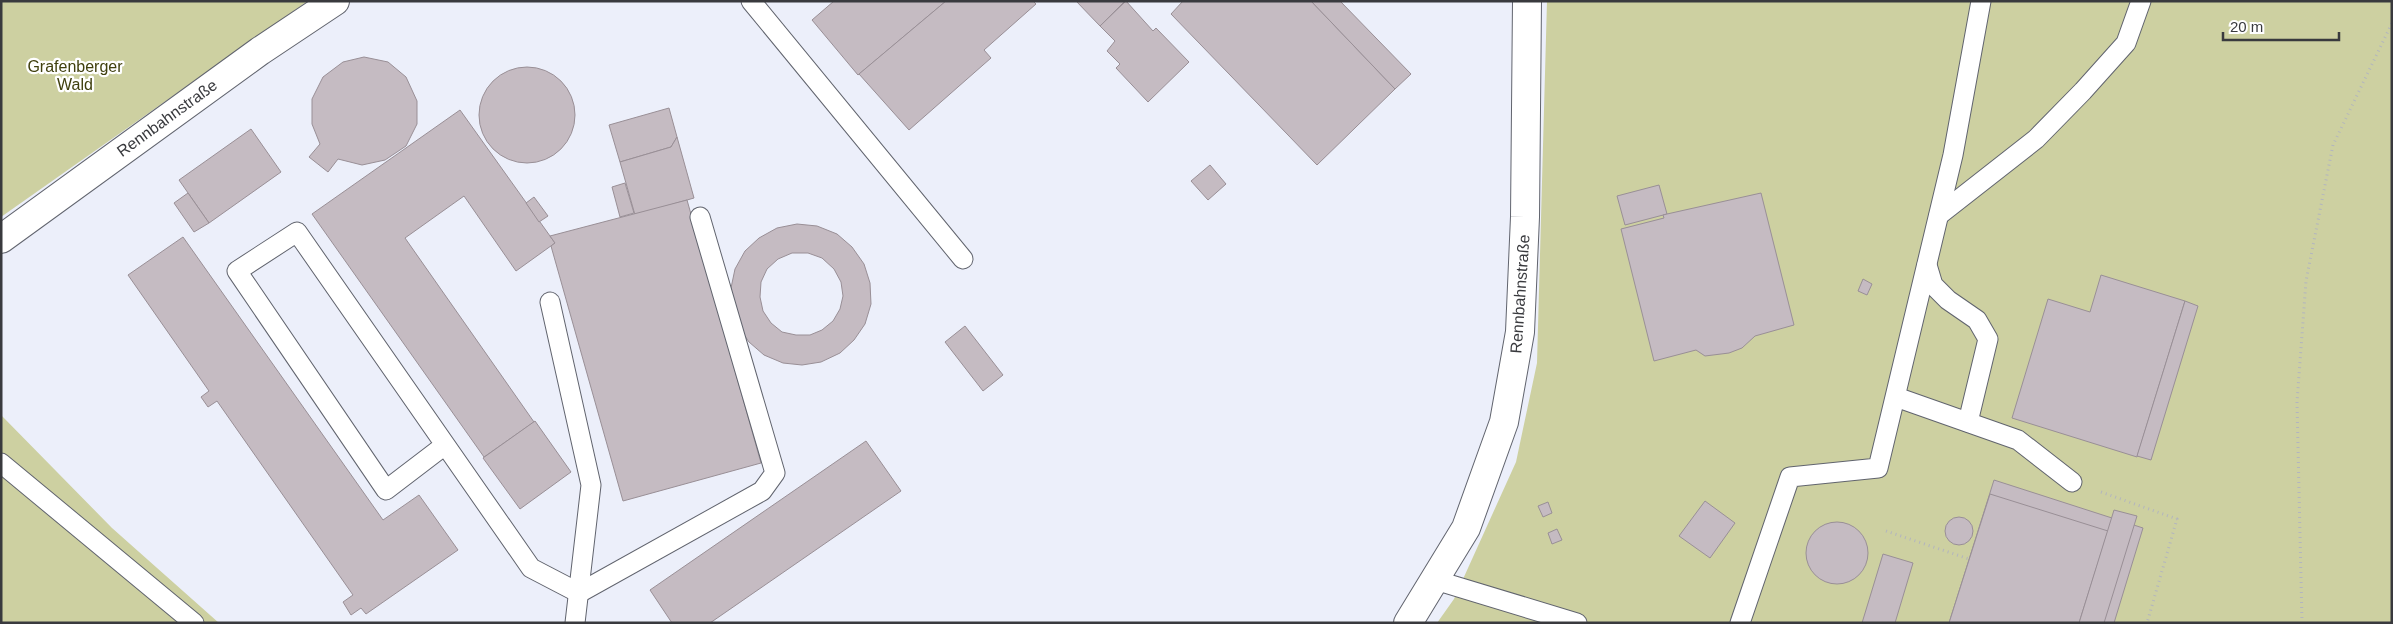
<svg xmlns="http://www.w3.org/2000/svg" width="2393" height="624" viewBox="0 0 2393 624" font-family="Helvetica,sans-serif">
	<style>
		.green { fill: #cdd0a1 }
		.building { fill: #c5bbc2; stroke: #998f96; fill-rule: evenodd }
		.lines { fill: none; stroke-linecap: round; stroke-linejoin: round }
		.lane-casing { stroke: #61646e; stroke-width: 21 }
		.street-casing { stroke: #61646e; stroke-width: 30 }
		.secondary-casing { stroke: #61646e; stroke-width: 30 }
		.path { stroke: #b3b5be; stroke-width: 3; stroke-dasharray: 1 4; stroke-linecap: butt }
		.lane { stroke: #fff; stroke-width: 19 }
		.street { stroke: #fff; stroke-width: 28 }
		.secondary { stroke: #fff; stroke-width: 28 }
		.labels { text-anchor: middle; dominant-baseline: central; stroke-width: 4.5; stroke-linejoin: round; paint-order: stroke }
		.park-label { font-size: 16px; fill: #40400f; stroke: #fff }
		.street-label { font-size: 16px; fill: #393a3e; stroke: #fff }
	</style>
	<rect width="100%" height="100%" fill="#eceffa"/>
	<g class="green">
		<path d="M1,1H308L1,217Z"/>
		<path d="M1547,1H2392V623H1437L1454,599L1516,462L1537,363Z"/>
		<path d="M1,415L112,528L219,623H1Z"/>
	</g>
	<g class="building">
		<path d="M834,1H946L858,75L812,20Z"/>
		<path d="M946,1H1033L1036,4L984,50L991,58L909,130L859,74Z"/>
		<path d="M1076,1H1125L1100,26Z"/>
		<path d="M1126,1L1153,31L1156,28L1189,62L1148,102L1116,68L1120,64L1107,51L1115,41L1100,26Z"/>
		<path d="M1183,1H1311L1395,89L1317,165L1171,14Z"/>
		<path d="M1311,1H1340L1411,74L1395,89Z"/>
		<path d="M364,57L388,62L406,77L417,101V124L406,146L385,160L362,165L338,159L328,172L309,157L320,144L312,124V99L323,77L343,62Z"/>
		<circle cx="527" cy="115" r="48"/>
		<path d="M669,108L677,137L671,147L620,162L609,125Z"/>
		<path d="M460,110L555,243L516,271L464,196L405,238L534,422L484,457L312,214Z"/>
		<path d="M251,129L281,172L209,223L179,180Z"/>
		<path d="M677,137L694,198L635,215L620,162L671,147Z"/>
		<path d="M1210,165L1226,184L1208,200L1191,181Z"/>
		<path d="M625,183L634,213L620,217L612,187Z"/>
		<path d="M1659,185L1667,214L1625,225L1617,196Z"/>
		<path d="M188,193L209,223L194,232L174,203Z"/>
		<path d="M1761,193L1794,325L1755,336L1742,348L1729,353L1705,356L1696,350L1654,361L1621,229L1664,218L1663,215L1667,214Z"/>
		<path d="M534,197L548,216L539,222L526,203Z"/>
		<path d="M687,200L761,463L623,501L551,246L555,243L550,236Z"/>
		<path d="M797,224L817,226L837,234L852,247L864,264L870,283L871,304L865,324L854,340L840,353L821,362L802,365L783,363L764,355L749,342L738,326L732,307L731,288L735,269L745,251L759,238L777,228ZM792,253H808L822,258L834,269L841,282L843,296L840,309L833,321L822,330L810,335H796L782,332L771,323L763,311L760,297L761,282L767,269L778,259Z"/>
		<path d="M183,237L383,520L419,495L458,550L366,614L361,608L351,615L343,602L353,595L217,401L208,407L201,397L209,391L128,275Z"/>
		<path d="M2101,275L2185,301L2137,457L2012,418L2048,299L2090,312Z"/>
		<path d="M1863,279L1872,284L1867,295L1858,291Z"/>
		<path d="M2185,301L2198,306L2151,460L2137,456Z"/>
		<path d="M965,326L1003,375L983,391L945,342Z"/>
		<path d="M535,421L571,472L520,509L483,458Z"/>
		<path d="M866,441L901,491L710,623H672L650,590Z"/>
		<path d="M1994,480L2143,528L2114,623H1949Z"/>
		<path d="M1990,494L2108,531L2079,623H1949Z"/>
		<path d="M1705,501L1735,523L1710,558L1679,536Z"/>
		<path d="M1548,502L1552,513L1543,517L1538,506Z"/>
		<path d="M2114,510L2137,516L2104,623H2079Z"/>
		<circle cx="1959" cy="531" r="14"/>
		<circle cx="1837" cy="553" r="31"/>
		<path d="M1557,529L1562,540L1552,544L1548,533Z"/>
		<path d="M1883,554L1913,563L1895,623H1862Z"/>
	</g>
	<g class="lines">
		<g class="lane-casing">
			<g id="lane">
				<path d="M751,1L963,259"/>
				<path d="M1939,215L2036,139L2083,91L2126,43L2141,1"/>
				<path d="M1927,265L1933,285L1948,300L1977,320L1988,339L1968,422"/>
				<path d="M550,302L591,485L575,623"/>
				<path d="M1896,397L2018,440L2072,482"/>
				<path d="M445,445L386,490L237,271L297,232L531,568L579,593L762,491L775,473L700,217"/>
				<path d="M1,463L194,623"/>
				<path d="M1435,580L1577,623"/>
				<path d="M1740,623L1790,477L1878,468L1953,155L1981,1"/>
			</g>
		</g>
		<g class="street-casing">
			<path id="street" d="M1408,623L1466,528L1504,422L1520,332L1525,217L1527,1"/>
		</g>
		<g class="secondary-casing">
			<path id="secondary" d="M1,239L260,51L335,1"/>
		</g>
		<g class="path">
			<path d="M2101,492L2177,519L2147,623"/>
			<path d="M1886,531L1969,559"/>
			<path d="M2302,623L2297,402L2306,281L2333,145L2392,23"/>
		</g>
		<use href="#lane" class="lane"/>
		<use href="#street" class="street"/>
		<use href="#secondary" class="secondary"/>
	</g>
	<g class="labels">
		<g class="park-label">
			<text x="75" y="66">Grafenberger<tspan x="75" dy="18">Wald</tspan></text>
		</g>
		<g class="street-label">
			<text transform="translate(167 118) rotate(-36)">Rennbahnstraße</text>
			<text transform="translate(1520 294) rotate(-86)">Rennbahnstraße</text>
		</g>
	</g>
	<rect width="2393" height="624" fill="none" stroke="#393a3e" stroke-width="5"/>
	<path d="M2223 32v8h116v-8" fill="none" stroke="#393a3e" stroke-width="2.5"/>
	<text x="2230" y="32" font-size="15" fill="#393a3e" stroke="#ffffff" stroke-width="4" paint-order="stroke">20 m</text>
</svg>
